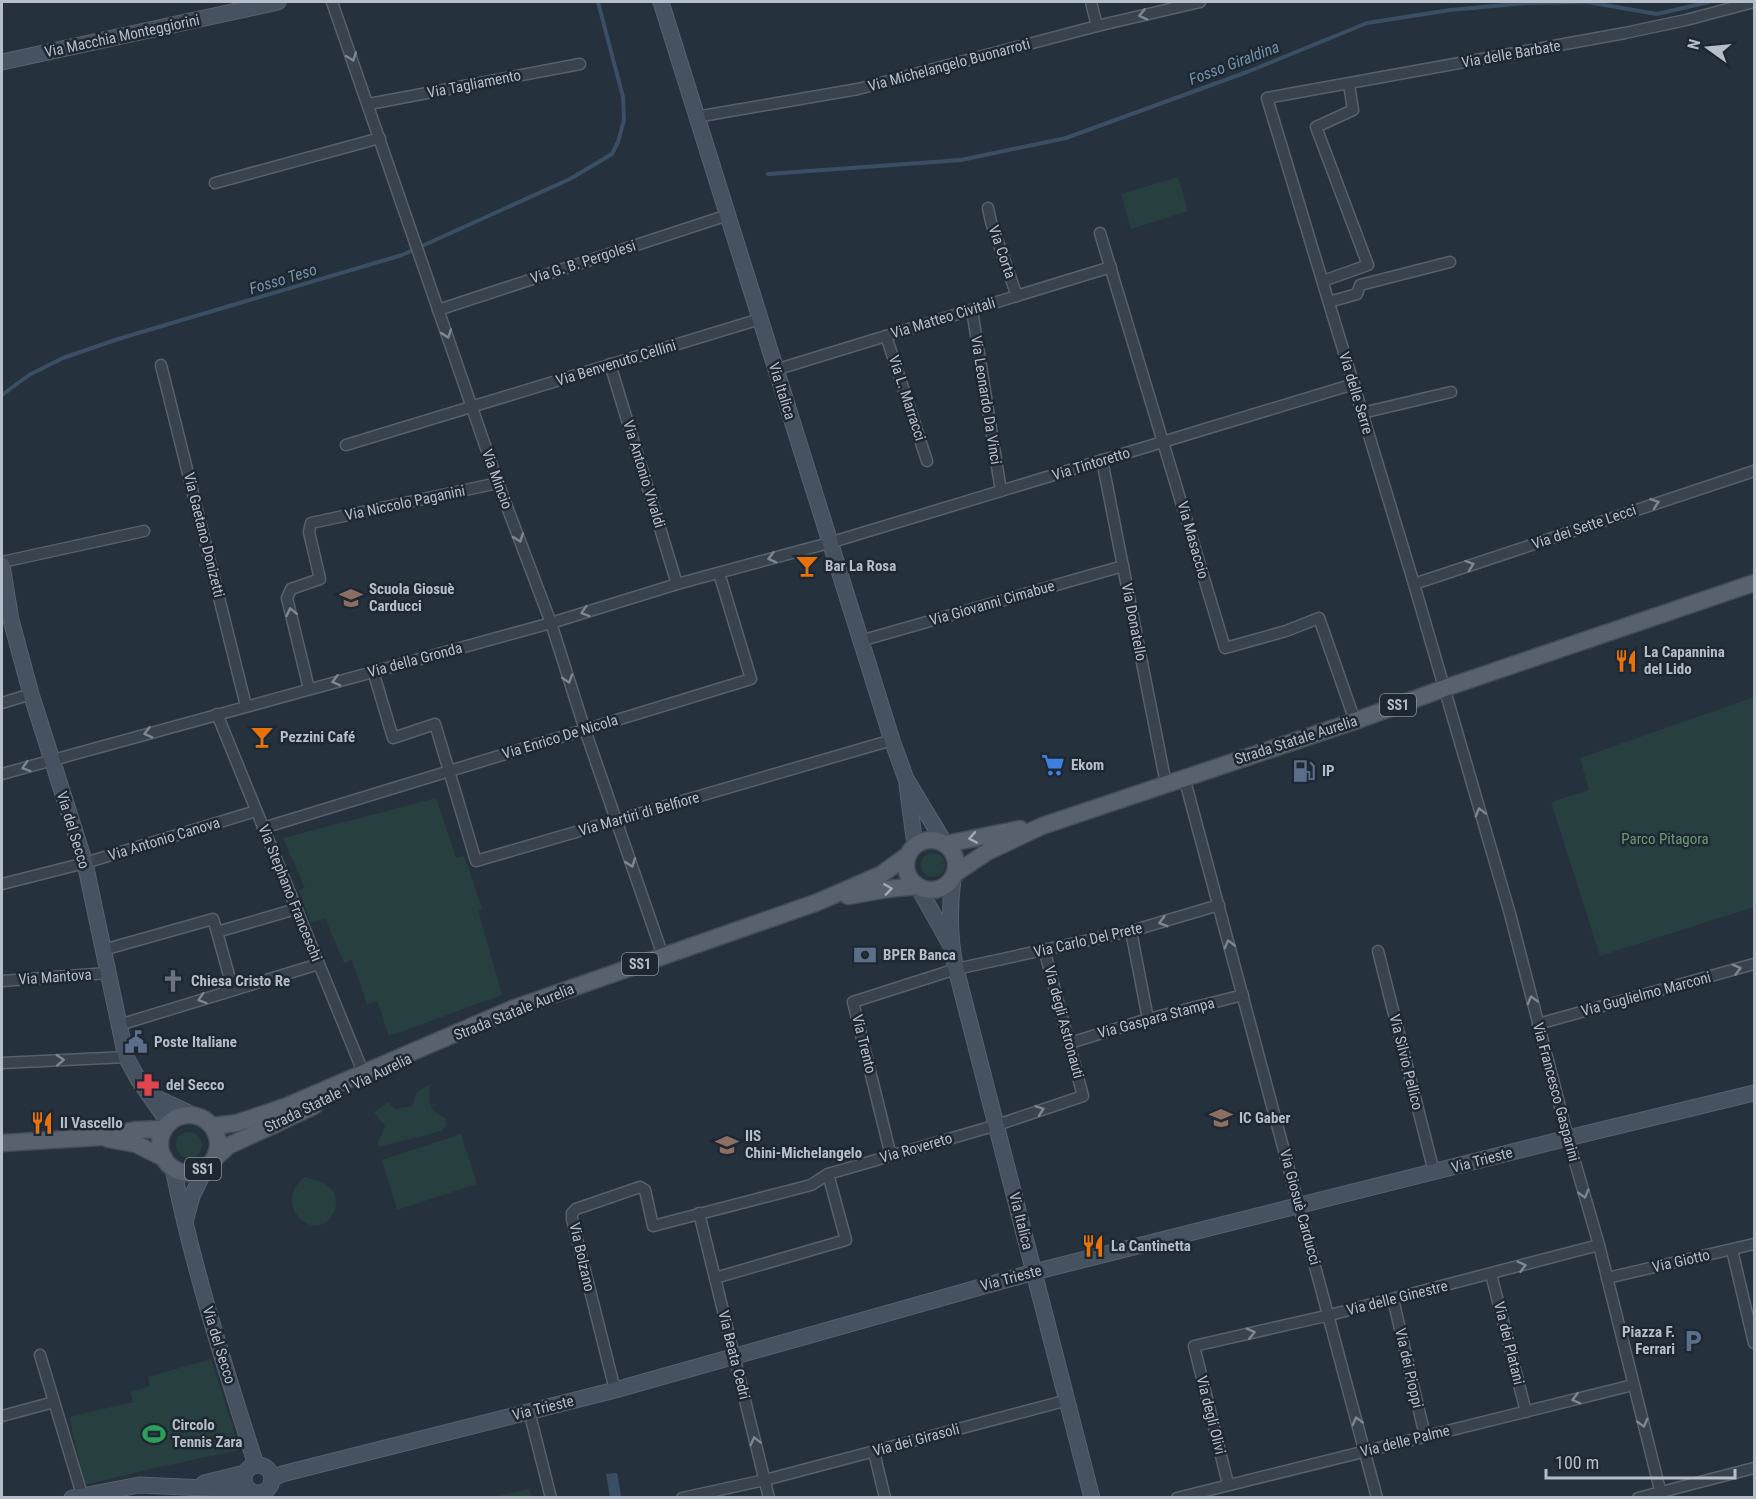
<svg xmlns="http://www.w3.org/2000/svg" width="1756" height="1499" viewBox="0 0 1756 1499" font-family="'Roboto Condensed',sans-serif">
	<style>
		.green { fill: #283f40 }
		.water { fill: #3a4e64 }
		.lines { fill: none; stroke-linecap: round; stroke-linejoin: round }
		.stream { stroke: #3a4e64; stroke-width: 4 }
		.street-casing { stroke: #57616c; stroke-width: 13 }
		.secondary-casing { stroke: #57616c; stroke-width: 17 }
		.primary-casing { stroke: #424c57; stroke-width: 19 }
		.street { stroke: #39434e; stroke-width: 10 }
		.secondary { stroke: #475260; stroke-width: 15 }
		.primary { stroke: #57626e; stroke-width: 16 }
		.oneway { stroke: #7d8792 }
		.oneway2 { stroke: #a2acb7 }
		.labels { text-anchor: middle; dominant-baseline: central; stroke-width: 5; stroke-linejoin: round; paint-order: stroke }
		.shield { fill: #1e2833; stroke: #88919c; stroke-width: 1.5 }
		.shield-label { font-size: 14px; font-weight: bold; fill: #b5bec9 }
		.street-label { font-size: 15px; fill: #b5bec9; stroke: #1e2833 }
		.poi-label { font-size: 15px; font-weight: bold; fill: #b5bec9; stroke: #1e2833; text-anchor: start }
		.park-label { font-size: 15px; fill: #6d9874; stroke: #1e2833 }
		.water-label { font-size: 16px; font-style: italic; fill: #7791aa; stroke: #1e2833 }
	</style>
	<rect width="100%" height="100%" fill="#25313d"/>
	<g class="green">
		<path d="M1178,177L1188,211L1131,229L1121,194Z"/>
		<path d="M1754,697V907L1600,956L1551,802L1589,790L1580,758Z"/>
		<path d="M436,798L456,858L464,856L482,908L478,910L502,995L389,1036L377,1001L367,1004L352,960L344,963L325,918L311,923L299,891L305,888L283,838Z"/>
		<circle cx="933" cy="865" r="12"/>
		<path d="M430,1084C429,1103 427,1109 445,1118L446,1126L441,1131L379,1147L378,1142L385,1126L374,1112L388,1102L395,1109L412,1106L417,1092Z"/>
		<circle cx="189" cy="1145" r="13"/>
		<path d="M461,1134L477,1184L397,1210L382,1160Z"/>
		<path d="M305,1177C316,1180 330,1183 335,1196C337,1202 336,1209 333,1214C314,1246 270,1203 305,1177Z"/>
		<path d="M211,1359L240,1450L155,1468L85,1485L69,1417L133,1402L130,1392L150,1386L148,1377Z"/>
		<path d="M529,1489L532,1497H494Z"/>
	</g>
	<path class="water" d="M617,1473L621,1496L610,1497L606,1474Z"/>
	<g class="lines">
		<g class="stream">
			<path d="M768,174L961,160L1066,138L1247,72L1367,23L1450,10L1526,3L1587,2L1657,14L1709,2"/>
			<path d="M2,395L29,375L63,358L118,339L402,255L570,179L612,154L618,142L624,120L623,97L598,2"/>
		</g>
		<g class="street-casing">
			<g id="street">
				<path d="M332,2L498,483L551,623L585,730L663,956"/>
				<path d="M1091,2L1097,26"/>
				<path d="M369,104L580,64"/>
				<path d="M696,117L858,89L1097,26L1200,2"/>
				<path d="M215,183L380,138"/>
				<path d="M988,208L991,222L1017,296"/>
				<path d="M1100,233L1225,648L1286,631L1319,618L1355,721"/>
				<path d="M1323,281L1368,265L1316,127L1353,110L1349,84"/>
				<path d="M1329,302L1357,294L1360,285L1450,262"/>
				<path d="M438,310L728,215"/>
				<path d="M972,310L1001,491"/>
				<path d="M886,336L927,461"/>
				<path d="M610,364L677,584"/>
				<path d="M161,365L246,706"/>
				<path d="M775,370L1111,267"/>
				<path d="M1362,413L1451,392"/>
				<path d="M346,445L760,319"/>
				<path d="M1102,460L1166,784"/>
				<path d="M2,562L144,531"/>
				<path d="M1414,584L1754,471"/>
				<path d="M860,641L1123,566"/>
				<path d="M373,671L393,738L435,724L476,861L892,740"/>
				<path d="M309,689L287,598L291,589L320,579L309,532L311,523L498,483"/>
				<path d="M2,703L31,694"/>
				<path d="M217,714L363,1072"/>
				<path d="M2,774L551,623L677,584L829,543L1354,384"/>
				<path d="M1184,777L1377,1498"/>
				<path d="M263,828L751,679L719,573"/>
				<path d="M2,884L85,863L256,811"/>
				<path d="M1131,931L1148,1019"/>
				<path d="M217,932L233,990"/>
				<path d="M103,950L213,919L217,932L296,909"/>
				<path d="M1378,951L1434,1172"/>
				<path d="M2,981L108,973"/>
				<path d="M1538,1024L1754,964"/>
				<path d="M119,1025L319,964"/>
				<path d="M1070,1043L1148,1019L1243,995"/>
				<path d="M2,1063L126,1057"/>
				<path d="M891,1156L853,1002L956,969L1131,931L1219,905"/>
				<path d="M699,1213L769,1498"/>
				<path d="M1732,1250L1754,1343"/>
				<path d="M1491,1274L1526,1412"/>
				<path d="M715,1278L846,1240L828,1174"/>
				<path d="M1607,1278L1754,1244"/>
				<path d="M1393,1299L1425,1436"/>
				<path d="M40,1355L83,1498"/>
				<path d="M615,1390L572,1219V1213L576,1209L640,1187L645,1190L653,1226L811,1185L828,1174L997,1125L1083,1096L1044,949"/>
				<path d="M529,1411L551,1498"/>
				<path d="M2,1416L54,1402"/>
				<path d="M874,1452L885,1498"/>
				<path d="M1228,1484L1194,1346L1330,1315L1599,1245"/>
				<path d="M682,1498L765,1480L1068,1400"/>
				<path d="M1177,1498L1633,1385"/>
				<path d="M1638,1498L1754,1468"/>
				<path d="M1662,1498L1599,1245L1568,1138L1510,914L1414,584L1267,98L1625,33L1686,20L1754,2"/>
			</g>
		</g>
		<g class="secondary-casing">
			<g id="secondary">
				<path d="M661,2L892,740L906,779L944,842"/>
				<path d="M2,62L278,2"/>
				<path d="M2,565L11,620L31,694L85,863L126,1057L138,1079L169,1123"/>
				<path d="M907,785L915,845"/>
				<path d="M953,879C949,910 949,938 956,969L1092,1498"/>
				<path d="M918,887L950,944"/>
				<path d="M150,1095L191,1114"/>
				<path d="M173,1168C193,1269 225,1367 256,1465"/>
				<path d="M185,1222L192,1196L205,1169"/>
				<circle cx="258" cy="1479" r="14"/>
				<path d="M272,1479L282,1474L615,1390L1034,1272L1568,1138L1754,1093"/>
				<path d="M204,1483L245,1473"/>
				<path d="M72,1498L139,1485L249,1490"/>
			</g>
		</g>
		<g class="primary-casing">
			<g id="primary">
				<circle cx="931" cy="865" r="25"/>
				<path d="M946,844L1020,829"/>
				<path d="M956,873L987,852L1042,826L1355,721L1445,688L1754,583"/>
				<path d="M848,896L888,889L917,886"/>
				<circle cx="189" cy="1144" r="29"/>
				<path d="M213,1126L237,1123L287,1106L512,1009L818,902L882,874L908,855"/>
				<path d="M108,1139L136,1144L164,1158"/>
				<path d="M2,1143L101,1137L135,1130L164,1129"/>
				<path d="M215,1158L228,1146L314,1106"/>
			</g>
		</g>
		<use href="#street" class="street"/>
		<use href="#secondary" class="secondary"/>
		<use href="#primary" class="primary"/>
	</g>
	<defs><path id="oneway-chevron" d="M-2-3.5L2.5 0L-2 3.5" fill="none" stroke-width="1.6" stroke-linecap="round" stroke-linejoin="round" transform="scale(1.5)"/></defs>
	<g class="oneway">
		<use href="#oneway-chevron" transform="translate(1143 15) rotate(167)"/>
		<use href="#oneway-chevron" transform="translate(352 57) rotate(70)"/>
		<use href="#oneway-chevron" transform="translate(447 334) rotate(71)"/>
		<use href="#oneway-chevron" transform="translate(1655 503) rotate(-19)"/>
		<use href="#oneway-chevron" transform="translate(519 538) rotate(70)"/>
		<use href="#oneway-chevron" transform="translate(772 558) rotate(165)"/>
		<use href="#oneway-chevron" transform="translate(1470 565) rotate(-19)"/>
		<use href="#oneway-chevron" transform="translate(291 612) rotate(-103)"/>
		<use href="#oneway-chevron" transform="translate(585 612) rotate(163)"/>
		<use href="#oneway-chevron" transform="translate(568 679) rotate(72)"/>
		<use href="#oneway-chevron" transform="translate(336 681) rotate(165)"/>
		<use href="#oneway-chevron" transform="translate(148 733) rotate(165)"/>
		<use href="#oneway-chevron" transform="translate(26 767) rotate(163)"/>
		<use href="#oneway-chevron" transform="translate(1480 812) rotate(-106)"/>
		<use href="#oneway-chevron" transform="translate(631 863) rotate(71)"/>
		<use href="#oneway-chevron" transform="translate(1163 922) rotate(164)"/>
		<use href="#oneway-chevron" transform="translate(1229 944) rotate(-105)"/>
		<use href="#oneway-chevron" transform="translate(1737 969) rotate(-15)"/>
		<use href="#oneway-chevron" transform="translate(202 999) rotate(163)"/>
		<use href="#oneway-chevron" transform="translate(1532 1000) rotate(-105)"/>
		<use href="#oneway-chevron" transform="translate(60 1060) rotate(-3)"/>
		<use href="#oneway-chevron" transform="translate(1040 1110) rotate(-19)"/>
		<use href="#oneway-chevron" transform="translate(1584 1194) rotate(74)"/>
		<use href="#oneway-chevron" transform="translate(1522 1266) rotate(-15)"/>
		<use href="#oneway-chevron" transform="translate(1251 1333) rotate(-13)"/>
		<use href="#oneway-chevron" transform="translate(1576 1399) rotate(166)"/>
		<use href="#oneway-chevron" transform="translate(1357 1421) rotate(-105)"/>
		<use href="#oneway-chevron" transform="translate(1643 1423) rotate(75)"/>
		<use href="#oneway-chevron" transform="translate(755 1441) rotate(-104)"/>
	</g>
	<g class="oneway2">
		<use href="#oneway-chevron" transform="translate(973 838) rotate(169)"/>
		<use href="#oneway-chevron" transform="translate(888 889) rotate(-8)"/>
	</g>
	<defs>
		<g id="bar-bare" transform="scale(1.8)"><path d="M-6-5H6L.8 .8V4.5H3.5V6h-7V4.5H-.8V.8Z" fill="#e8710a" stroke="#1e2833" stroke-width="2.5" paint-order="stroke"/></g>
		<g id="school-bare" transform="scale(1.8)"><path d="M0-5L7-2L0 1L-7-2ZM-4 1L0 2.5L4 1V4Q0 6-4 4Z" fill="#8d6e63" stroke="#1e2833" stroke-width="2.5" paint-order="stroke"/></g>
		<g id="restaurant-bare" transform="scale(1.8)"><path d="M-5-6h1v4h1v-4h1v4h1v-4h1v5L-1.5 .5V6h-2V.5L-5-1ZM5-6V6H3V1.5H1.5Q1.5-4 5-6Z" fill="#e8710a" stroke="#1e2833" stroke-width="2.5" paint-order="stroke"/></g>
		<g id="supermarket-bare" transform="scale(1.8)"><path d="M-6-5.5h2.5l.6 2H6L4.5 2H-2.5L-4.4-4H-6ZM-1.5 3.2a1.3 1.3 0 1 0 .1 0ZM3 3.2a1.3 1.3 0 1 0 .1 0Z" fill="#3f7fe0" stroke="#1e2833" stroke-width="2.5" paint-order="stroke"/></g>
		<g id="fuel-bare" transform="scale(1.8)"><path d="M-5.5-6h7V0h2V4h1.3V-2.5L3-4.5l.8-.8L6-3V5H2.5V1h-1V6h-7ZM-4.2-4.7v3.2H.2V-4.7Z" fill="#5c6f8a" stroke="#1e2833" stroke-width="2.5" paint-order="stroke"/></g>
		<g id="bank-bare" transform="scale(1.8)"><path d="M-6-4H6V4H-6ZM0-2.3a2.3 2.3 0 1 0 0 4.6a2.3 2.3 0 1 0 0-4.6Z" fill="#5c6f8a" stroke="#1e2833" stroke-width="2.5" paint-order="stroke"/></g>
		<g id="church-bare" transform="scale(1.8)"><path d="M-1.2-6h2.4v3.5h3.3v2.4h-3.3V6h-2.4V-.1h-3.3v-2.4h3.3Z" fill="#6b7280" stroke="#1e2833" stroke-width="2.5" paint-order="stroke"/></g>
		<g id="civic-bare" transform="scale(1.8)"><path d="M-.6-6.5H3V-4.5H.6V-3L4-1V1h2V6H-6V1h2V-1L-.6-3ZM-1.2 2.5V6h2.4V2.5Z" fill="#5c6f8a" stroke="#1e2833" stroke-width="2.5" paint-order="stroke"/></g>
		<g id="pharmacy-bare" transform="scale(1.8)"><path d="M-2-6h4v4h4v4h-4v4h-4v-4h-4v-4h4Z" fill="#e0444e" stroke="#1e2833" stroke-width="2.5" paint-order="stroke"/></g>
		<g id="parking-bare" transform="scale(1.8)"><path d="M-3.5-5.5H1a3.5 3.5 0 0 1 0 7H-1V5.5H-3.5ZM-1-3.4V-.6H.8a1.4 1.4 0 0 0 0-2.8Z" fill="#5c6f8a" stroke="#1e2833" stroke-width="2.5" paint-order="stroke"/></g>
		<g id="stadium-bare" transform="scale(1.8)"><path d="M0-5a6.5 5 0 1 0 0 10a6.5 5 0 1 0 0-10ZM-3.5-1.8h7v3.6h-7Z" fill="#2e9e5b" stroke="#1e2833" stroke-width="2.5" paint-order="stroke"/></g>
	</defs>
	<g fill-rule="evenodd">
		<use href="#bar-bare" x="807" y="566"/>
		<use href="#school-bare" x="351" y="598"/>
		<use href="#restaurant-bare" x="1626" y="661"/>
		<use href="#bar-bare" x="262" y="737"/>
		<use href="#supermarket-bare" x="1053" y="765"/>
		<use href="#fuel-bare" x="1304" y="771"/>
		<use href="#bank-bare" x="865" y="955"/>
		<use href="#church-bare" x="173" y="981"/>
		<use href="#civic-bare" x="136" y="1042"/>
		<use href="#pharmacy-bare" x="148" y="1085"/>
		<use href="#school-bare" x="1221" y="1118"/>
		<use href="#restaurant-bare" x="42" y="1123"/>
		<use href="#school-bare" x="727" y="1145"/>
		<use href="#restaurant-bare" x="1093" y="1246"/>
		<use href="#parking-bare" x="1693" y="1341"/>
		<use href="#stadium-bare" x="154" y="1434"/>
	</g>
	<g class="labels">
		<g class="shield">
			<rect x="1380" y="694" width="36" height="22" rx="4.5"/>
			<rect x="622" y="953" width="36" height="22" rx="4.5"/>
			<rect x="185" y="1158" width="36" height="22" rx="4.5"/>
		</g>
		<g class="shield-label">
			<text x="1398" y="705">SS1</text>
			<text x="640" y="964">SS1</text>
			<text x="203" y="1169">SS1</text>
		</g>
		<g class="street-label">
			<text transform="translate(122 36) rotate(-12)">Via Macchia Monteggiorini</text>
			<text transform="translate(1511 54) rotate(-10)">Via delle Barbate</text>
			<text transform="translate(949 65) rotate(-15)">Via Michelangelo Buonarroti</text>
			<text transform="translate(474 84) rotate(-11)">Via Tagliamento</text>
			<text transform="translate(1002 252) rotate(71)">Via Corta</text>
			<text transform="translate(583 262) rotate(-18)">Via G. B. Pergolesi</text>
			<text transform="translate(943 318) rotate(-17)">Via Matteo Civitali</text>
			<text transform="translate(616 363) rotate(-17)">Via Benvenuto Cellini</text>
			<text transform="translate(782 391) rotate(73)">Via Italica</text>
			<text transform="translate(1356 393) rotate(73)">Via delle Serre</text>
			<text transform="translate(907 398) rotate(72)">Via L. Marracci</text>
			<text transform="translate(986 400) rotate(81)">Via Leonardo Da Vinci</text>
			<text transform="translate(1091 464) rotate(-17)">Via Tintoretto</text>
			<text transform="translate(644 474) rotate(73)">Via Antonio Vivaldi</text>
			<text transform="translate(497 479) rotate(70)">Via Mincio</text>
			<text transform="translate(405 503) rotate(-12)">Via Niccolo Paganini</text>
			<text transform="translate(1584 527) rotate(-19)">Via dei Sette Lecci</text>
			<text transform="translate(204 535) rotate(76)">Via Gaetano Donizetti</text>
			<text transform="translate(1193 540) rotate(74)">Via Masaccio</text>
			<text transform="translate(992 603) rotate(-16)">Via Giovanni Cimabue</text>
			<text transform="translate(1134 622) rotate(79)">Via Donatello</text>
			<text transform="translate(415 660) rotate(-15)">Via della Gronda</text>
			<text transform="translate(560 737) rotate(-17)">Via Enrico De Nicola</text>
			<text transform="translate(1296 740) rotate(-18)">Strada Statale Aurelia</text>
			<text transform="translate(639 814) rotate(-16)">Via Martiri di Belfiore</text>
			<text transform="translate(73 830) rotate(73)">Via del Secco</text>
			<text transform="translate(164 839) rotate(-17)">Via Antonio Canova</text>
			<text transform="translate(290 893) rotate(68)">Via Stephano Franceschi</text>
			<text transform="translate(1088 940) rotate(-13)">Via Carlo Del Prete</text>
			<text transform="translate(55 977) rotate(-4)">Via Mantova</text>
			<text transform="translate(1646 994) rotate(-15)">Via Guglielmo Marconi</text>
			<text transform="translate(514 1012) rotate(-22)">Strada Statale Aurelia</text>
			<text transform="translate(1156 1018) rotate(-15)">Via Gaspara Stampa</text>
			<text transform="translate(1064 1022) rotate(75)">Via degli Astronauti</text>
			<text transform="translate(864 1044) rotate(76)">Via Trento</text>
			<text transform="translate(1406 1062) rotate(76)">Via Silvio Pellico</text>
			<text transform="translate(1556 1092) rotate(75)">Via Francesco Gasparini</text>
			<text transform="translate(338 1093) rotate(-26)">Strada Statale 1 Via Aurelia</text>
			<text transform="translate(916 1148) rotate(-16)">Via Rovereto</text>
			<text transform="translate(1482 1160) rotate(-15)">Via Trieste</text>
			<text transform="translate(1300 1207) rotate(75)">Via Giosuè Carducci</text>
			<text transform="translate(1021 1221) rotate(76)">Via Italica</text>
			<text transform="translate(582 1257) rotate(77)">Via Bolzano</text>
			<text transform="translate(1681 1261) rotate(-13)">Via Giotto</text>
			<text transform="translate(1011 1278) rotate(-15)">Via Trieste</text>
			<text transform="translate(1397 1298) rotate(-14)">Via delle Ginestre</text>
			<text transform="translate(1509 1343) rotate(76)">Via dei Platani</text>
			<text transform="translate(219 1345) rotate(73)">Via del Secco</text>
			<text transform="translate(734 1355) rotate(76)">Via Beata Cedri</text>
			<text transform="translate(1409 1368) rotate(77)">Via dei Pioppi</text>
			<text transform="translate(543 1408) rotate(-14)">Via Trieste</text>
			<text transform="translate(1211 1415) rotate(76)">Via degli Olivi</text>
			<text transform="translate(916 1440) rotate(-15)">Via dei Girasoli</text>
			<text transform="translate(1405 1441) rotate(-14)">Via delle Palme</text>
		</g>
		<g class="poi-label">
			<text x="825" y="566">Bar La Rosa</text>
			<text x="369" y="589">Scuola Giosuè<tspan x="369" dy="17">Carducci</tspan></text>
			<text x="1644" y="652">La Capannina<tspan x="1644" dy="17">del Lido</tspan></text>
			<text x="280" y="737">Pezzini Café</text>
			<text x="1071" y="765">Ekom</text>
			<text x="1322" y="771">IP</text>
			<text x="883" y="955">BPER Banca</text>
			<text x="191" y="981">Chiesa Cristo Re</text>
			<text x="154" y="1042">Poste Italiane</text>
			<text x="166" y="1085">del Secco</text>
			<text x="1239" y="1118">IC Gaber</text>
			<text x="60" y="1123">Il Vascello</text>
			<text x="745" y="1136">IIS<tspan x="745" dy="17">Chini-Michelangelo</tspan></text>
			<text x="1111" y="1246">La Cantinetta</text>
			<text x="1675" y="1332" text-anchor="end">Piazza F.<tspan x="1675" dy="17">Ferrari</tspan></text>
			<text x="172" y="1425">Circolo<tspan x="172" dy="17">Tennis Zara</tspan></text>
		</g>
		<g class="park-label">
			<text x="1665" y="839">Parco Pitagora</text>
		</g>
		<g class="water-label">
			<text transform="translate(1234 63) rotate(-21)">Fosso Giraldina</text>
			<text transform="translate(283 279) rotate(-17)">Fosso Teso</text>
		</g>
	</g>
	<rect width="1756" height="1499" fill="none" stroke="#b5bec9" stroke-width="6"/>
	<g transform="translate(1708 48) rotate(285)" stroke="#1e2833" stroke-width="4.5" paint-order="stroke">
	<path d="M0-4.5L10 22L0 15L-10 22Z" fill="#b5bec9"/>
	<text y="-9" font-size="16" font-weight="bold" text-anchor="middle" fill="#b5bec9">N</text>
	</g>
	<path d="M1546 1469v9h189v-9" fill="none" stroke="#b5bec9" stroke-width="3"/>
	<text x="1555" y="1469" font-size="18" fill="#b5bec9" stroke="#1e2833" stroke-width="4.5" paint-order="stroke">100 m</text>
</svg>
